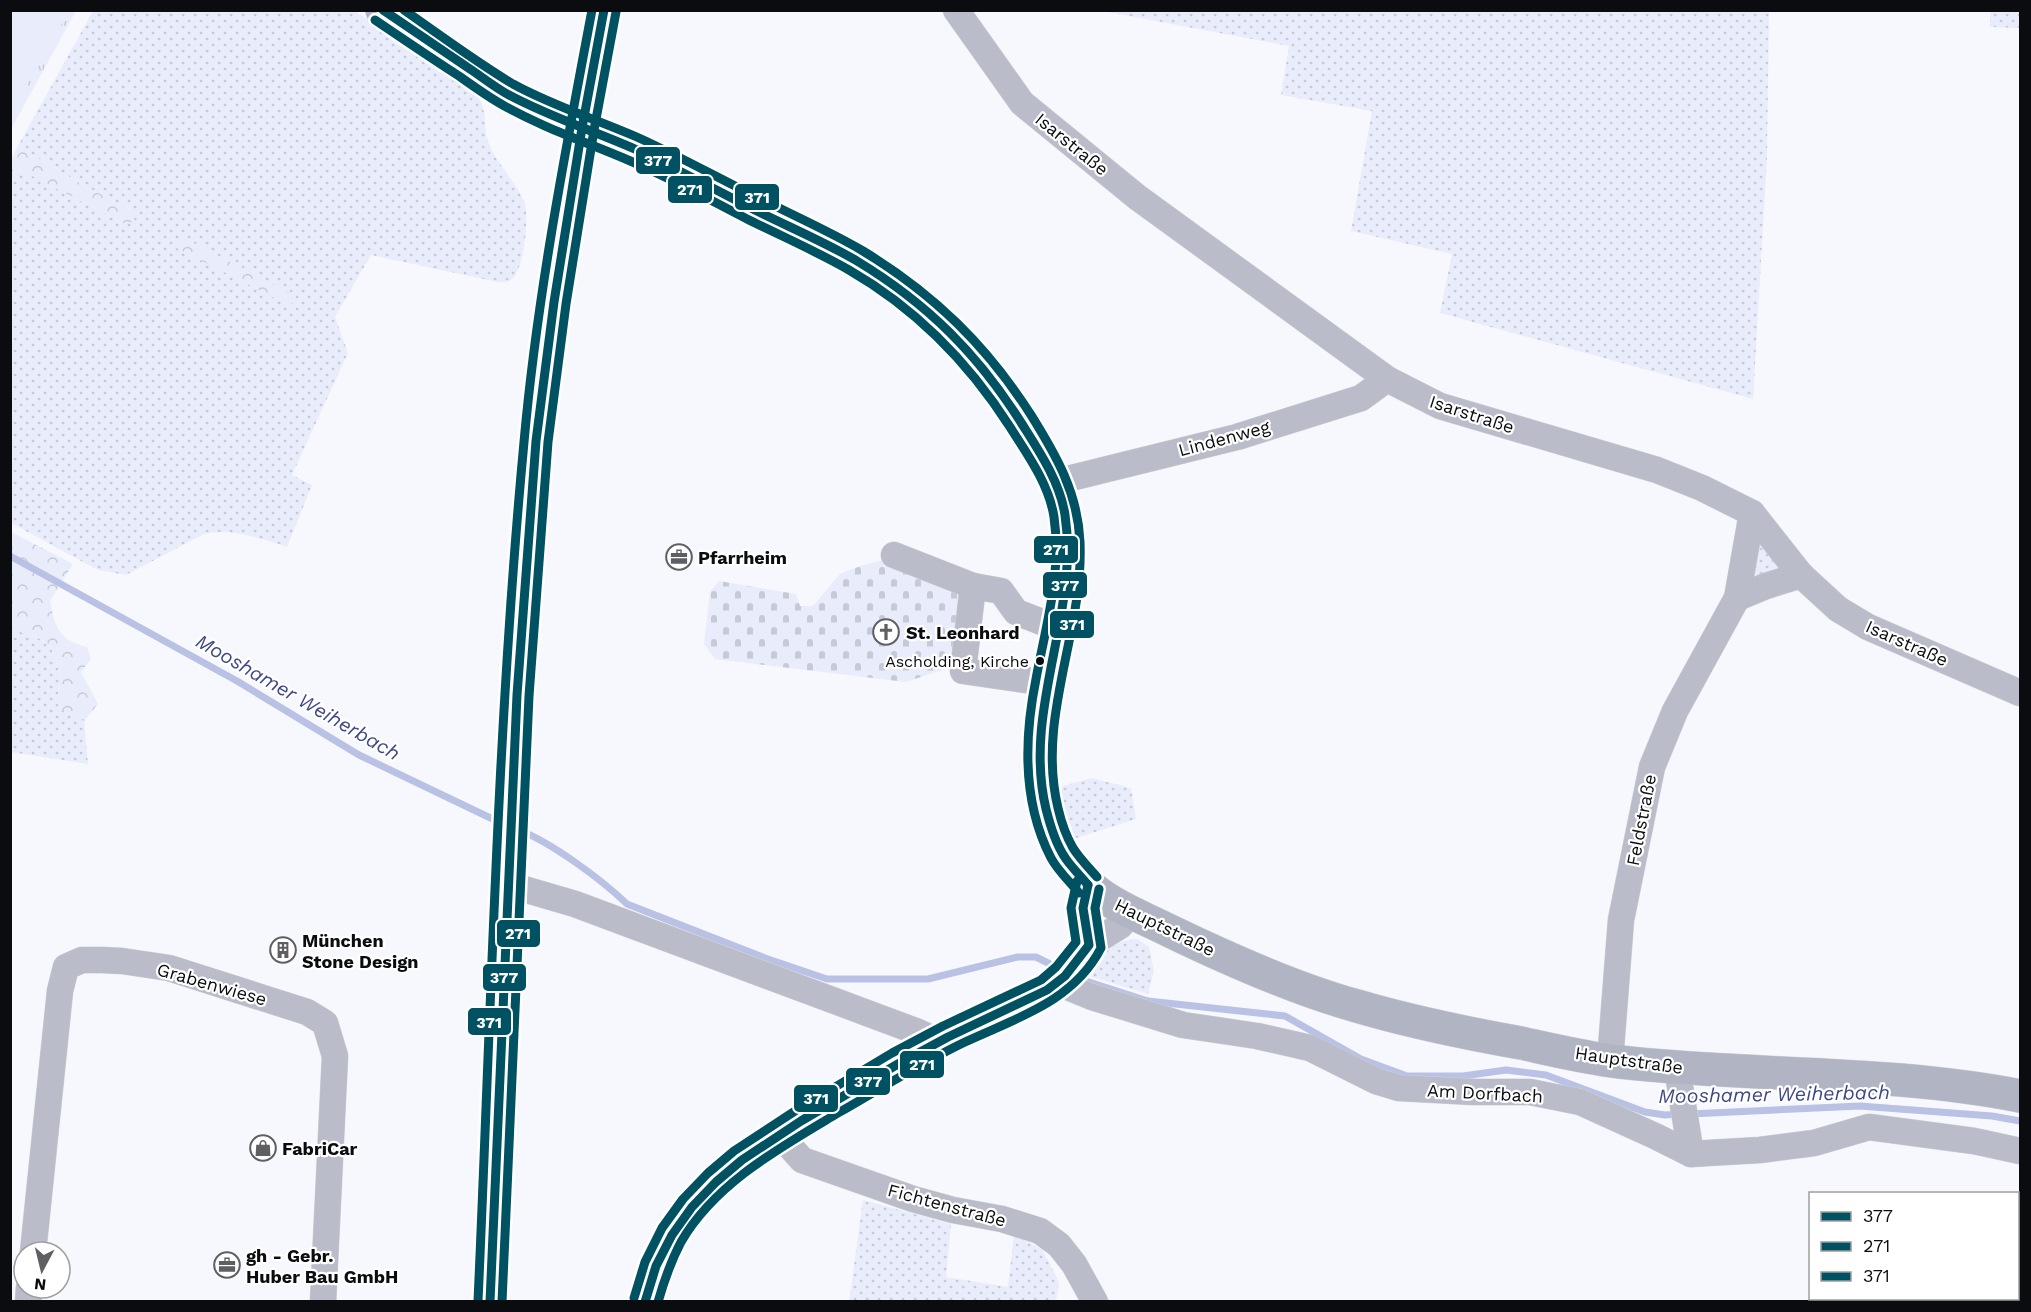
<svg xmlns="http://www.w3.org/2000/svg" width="2031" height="1312" viewBox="0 0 2031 1312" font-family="'Work Sans',sans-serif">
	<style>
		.grass { fill: url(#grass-dots); fill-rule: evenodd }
		.forest { fill: url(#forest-crowns) }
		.cemetery { fill: url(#cemetery-stones) }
		.park { fill: url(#park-tufts) }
		.pitch { fill: #e9ecfb }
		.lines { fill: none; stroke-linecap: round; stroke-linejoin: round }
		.stream { stroke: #b9c1e4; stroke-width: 7 }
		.minor-casing { stroke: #d2d3d6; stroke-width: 27 }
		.major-casing { stroke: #d2d3d6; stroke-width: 34 }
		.minor { stroke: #babcc9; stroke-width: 26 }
		.major { stroke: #b1b5c3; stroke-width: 33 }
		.bus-1-casing { stroke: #fff; stroke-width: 14 }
		.bus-2-casing { stroke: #fff; stroke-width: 14 }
		.bus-3-casing { stroke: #fff; stroke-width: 14 }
		.bus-1 { stroke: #005262; stroke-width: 9 }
		.bus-2 { stroke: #005262; stroke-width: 9 }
		.bus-3 { stroke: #005262; stroke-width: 9 }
		.bus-dot { fill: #0b0c10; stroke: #fff; stroke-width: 2 }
		.labels { text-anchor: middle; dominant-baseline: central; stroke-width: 4.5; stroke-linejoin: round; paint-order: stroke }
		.bus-label { font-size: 16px; fill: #0b0c10; stroke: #fff; text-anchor: end }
		.street-label { font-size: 18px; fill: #0b0c10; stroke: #fff }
		.poi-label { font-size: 18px; font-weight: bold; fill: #0b0c10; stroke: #fff; text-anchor: start }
		.water-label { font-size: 20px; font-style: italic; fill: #414985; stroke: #fff }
		.line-badge { stroke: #fff; stroke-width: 2 }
		.badge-label { font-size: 16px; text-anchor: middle; font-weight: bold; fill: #fff }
	</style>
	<defs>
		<pattern id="grass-dots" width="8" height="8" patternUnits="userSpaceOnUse" patternTransform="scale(1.5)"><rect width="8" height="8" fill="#e9ecfb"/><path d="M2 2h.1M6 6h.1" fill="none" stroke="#c6c9d6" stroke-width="1.8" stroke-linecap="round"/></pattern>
		<pattern id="forest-crowns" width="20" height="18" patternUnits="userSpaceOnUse" patternTransform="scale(1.5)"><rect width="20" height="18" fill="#e9ecfb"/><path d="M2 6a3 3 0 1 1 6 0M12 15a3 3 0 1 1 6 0" fill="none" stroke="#c6c9d6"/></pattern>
		<pattern id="cemetery-stones" width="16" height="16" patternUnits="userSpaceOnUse" patternTransform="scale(1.5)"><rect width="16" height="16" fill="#e9ecfb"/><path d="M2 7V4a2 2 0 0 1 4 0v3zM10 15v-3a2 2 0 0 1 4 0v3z" fill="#c6c9d6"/></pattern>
		<pattern id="park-tufts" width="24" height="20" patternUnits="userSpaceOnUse" patternTransform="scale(1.5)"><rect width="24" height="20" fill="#e9ecfb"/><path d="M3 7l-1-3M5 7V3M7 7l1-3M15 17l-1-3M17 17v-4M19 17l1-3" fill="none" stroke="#c6c9d6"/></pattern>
	</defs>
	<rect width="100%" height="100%" fill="#f7f8fd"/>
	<g class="grass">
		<path d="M93,11H355L478,97C489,114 482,130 490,146C498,165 515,181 524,201C530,215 524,271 511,280C505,284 499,282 493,281L371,255L335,317L348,353L292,475L312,485L287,547C261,539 231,527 204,534L126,575L98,570L11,523V183L19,169L125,224L131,210L83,185L18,146ZM173,239L295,296V297L290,305L175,247Z"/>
		<path d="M1102,11H1769L1767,157L1753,399L1440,313L1452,254L1351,231L1372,111L1281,95L1289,46Z"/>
		<path d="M1990,11H2020V28L1990,27Z"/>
		<path d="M1756,538L1783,568L1748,578Z"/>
		<path d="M10,629C19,632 30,634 38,638C65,652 58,683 58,708L84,721L88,764L11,752Z"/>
		<path d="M1092,778L1131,788L1136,819L1070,840L1055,798L1063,786Z"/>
		<path d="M1137,939L1149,947L1154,971L1148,994L1083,974C1091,951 1115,941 1137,939Z"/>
		<path d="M863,1200L951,1224L946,1277L1008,1287L1014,1235L1042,1249L1059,1282L1056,1301L849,1302Z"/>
	</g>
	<g class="forest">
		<path d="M18,146L83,185L131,210L135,221L125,224L19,169L11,183V159Z"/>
		<path d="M184,238L296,296L290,306L175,247L173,239Z"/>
		<path d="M11,532L73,564L50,601C55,628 59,640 87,647L91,659L81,672L98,704L84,721L58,708C58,683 65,652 39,638C30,634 19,632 11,629Z"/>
	</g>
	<path class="cemetery" d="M883,560L964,588L957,665L906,682L715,659L704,644L710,592L719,581L796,594L800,606H813L840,574L860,566Z"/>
	<path class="park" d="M11,11H76L11,129Z"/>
	<path class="pitch" d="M11,10L69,11L11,113L10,11Z"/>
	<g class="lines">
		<g class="stream">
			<path d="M10,556L237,681L359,755L503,824"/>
			<path d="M519,830C552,843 601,879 627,904L765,958L827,979H928L1018,957H1036L1062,970"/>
			<path d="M1072,974L1086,981L1148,1001L1285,1016L1361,1059L1407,1076H1463L1506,1070L1546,1075L1645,1112L1665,1115L1679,1114"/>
			<path d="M1690,1114L1860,1106L1992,1116L2020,1121"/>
		</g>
		<g class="minor-casing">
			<g id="minor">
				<path d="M956,10L1022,103L1137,197L1387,379L1440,406L1657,470L1702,488L1752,513L1801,575L1838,609L1868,627L2020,693"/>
				<path d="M1055,482L1237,437L1361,398L1387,379"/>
				<path d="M894,555L973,586L1001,591L1016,612L1060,629"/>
				<path d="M973,586L963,671L1047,683"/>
				<path d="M1737,598L1766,586L1801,575"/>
				<path d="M510,885L575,904L918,1032L939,1042"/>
				<path d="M1089,945L1120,926L1132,911"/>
				<path d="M1058,983L1092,997L1183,1025L1257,1036L1310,1048L1376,1081L1399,1088L1474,1092H1530L1580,1102L1655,1136L1691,1154L1760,1150L1814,1143L1869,1127L1974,1141L2020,1151"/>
				<path d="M1610,1061L1621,920L1652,767L1675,711L1737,598L1752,513"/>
				<path d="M1677,1068L1691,1154"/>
				<path d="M779,1134L802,1160L913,1199L953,1210L1002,1219L1040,1231L1059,1245L1074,1264L1095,1302"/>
				<path d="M33,1252L60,991L66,967L82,960H102L122,961L169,968L307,1012L325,1023L335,1056L323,1302"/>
				<path d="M28,1302L29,1288"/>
				<path d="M645,1302C667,1200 749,1151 832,1103C867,1082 902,1060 939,1042C963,1029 989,1019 1013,1007C1028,1000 1045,994 1057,983C1067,976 1080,955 1089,945C1084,924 1080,906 1088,885"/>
			</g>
		</g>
		<g class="major-casing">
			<g id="major">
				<path d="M382,10C424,39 469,74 513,97C553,117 596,131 636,150C677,168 717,190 757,210C837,249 907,284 969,351C1005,391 1055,461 1065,514C1072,550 1067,589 1060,625C1054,658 1043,690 1041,724C1040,738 1040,754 1040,768C1042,813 1057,859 1092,888C1115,907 1144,918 1170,931C1228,959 1295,989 1357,1006C1411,1022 1465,1033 1521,1043C1553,1050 1586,1058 1620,1062C1753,1077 1889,1070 2020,1096"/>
				<path d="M490,1302L517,695L536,441L554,302L582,128L604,10"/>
			</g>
		</g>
		<use href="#minor" class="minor"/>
		<use href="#major" class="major"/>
		<g class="bus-1-casing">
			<g id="bus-1">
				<path d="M383,10C411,29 439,48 467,67C481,76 494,87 509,95C550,117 594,131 637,150C677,169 716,190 755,210C789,227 825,242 857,261C928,304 978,354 1022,424C1039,451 1060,482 1065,515C1080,614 1022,709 1046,809C1050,825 1055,842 1064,856C1070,866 1080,875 1088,885"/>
				<path d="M490,1302L517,695L536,441L554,302L582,128L604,10"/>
				<path d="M645,1302L656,1266L672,1235L692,1207L716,1182L742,1160L801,1121L898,1064L948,1037L1047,990L1065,976L1089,945L1083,908L1088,885"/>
			</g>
		</g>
		<g class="bus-2-casing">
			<g id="bus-2">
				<path d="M375,20C403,39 431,58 459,76C473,86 487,96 501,104C541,127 586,142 628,160C669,177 708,199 747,219C781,236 816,251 849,270C915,308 969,363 1010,427C1027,454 1049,484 1054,517C1062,573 1046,625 1036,679C1024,738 1023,804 1051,858C1058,871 1070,882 1079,893"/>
				<path d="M502,1302L529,696L548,442L566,304L594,130L616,12"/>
				<path d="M658,1302C664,1281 671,1261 681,1242C715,1183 781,1147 838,1113C880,1089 921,1063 965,1042C1016,1018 1073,1002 1101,948L1095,908L1099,889"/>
			</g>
		</g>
		<g class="bus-3-casing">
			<g id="bus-3">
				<path d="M404,10C440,35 476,62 513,84C553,106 598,120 639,138C679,156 718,178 757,197C792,215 829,231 863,251C934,294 987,346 1031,415C1056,455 1078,493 1080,542C1084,632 1036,717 1058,808C1061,821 1066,836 1073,848C1080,859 1089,868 1097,877"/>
				<path d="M634,1298L645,1262L662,1228L683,1199L708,1173L734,1151L795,1111L892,1053L943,1026L1041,980L1056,967L1076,942L1071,908L1077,881"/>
				<path d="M478,1301C491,1015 497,728 524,442C537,297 565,153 592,10"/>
			</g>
		</g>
		<use href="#bus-1" class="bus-1"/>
		<use href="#bus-2" class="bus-2"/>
		<use href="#bus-3" class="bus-3"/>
	</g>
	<defs>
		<g id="office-ring" transform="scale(1.35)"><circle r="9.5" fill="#fff" stroke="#5e5f63" stroke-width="1.5"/><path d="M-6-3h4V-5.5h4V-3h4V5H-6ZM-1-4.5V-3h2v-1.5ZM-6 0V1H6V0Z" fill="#5e5f63"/></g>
		<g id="church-ring" transform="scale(1.35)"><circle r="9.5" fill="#fff" stroke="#5e5f63" stroke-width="1.5"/><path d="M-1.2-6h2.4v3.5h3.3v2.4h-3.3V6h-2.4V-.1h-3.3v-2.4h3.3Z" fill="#5e5f63"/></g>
		<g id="building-ring" transform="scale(1.35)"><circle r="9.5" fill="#fff" stroke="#5e5f63" stroke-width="1.5"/><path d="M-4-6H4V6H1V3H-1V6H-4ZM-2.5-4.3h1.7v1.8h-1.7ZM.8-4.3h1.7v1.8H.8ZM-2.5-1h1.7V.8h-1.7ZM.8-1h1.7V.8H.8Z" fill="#5e5f63"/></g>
		<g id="shop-ring" transform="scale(1.35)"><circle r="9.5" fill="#fff" stroke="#5e5f63" stroke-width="1.5"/><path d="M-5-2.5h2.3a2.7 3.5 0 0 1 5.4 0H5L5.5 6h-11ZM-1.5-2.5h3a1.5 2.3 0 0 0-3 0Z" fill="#5e5f63"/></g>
	</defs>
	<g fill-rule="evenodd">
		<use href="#office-ring" x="679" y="557"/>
		<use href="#church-ring" x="886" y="632"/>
		<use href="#building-ring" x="283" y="950"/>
		<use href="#shop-ring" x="263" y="1148"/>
		<use href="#office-ring" x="227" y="1265"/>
	</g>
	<circle class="bus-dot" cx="1040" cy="661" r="5"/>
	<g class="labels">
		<g class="bus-label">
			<text x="1029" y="661">Ascholding, Kirche</text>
		</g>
		<g class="street-label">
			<text transform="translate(1072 144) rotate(39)">Isarstraße</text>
			<text transform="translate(1472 414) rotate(18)">Isarstraße</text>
			<text transform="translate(1224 438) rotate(-15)">Lindenweg</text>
			<text transform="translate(1907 643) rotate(24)">Isarstraße</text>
			<text transform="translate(1641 820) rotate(-79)">Feldstraße</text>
			<text transform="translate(1165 927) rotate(26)">Hauptstraße</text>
			<text transform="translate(212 984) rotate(16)">Grabenwiese</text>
			<text transform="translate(1629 1060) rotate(8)">Hauptstraße</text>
			<text transform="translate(1485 1093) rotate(3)">Am Dorfbach</text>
			<text transform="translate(947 1205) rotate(15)">Fichtenstraße</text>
		</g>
		<g class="poi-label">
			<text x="698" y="557">Pfarrheim</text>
			<text x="906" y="632">St. Leonhard</text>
			<text x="302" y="940">München<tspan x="302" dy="21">Stone Design</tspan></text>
			<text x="282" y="1148">FabriCar</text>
			<text x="246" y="1255">gh - Gebr.<tspan x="246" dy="21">Huber Bau GmbH</tspan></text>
		</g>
		<g class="water-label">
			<text transform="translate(298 697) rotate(30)">Mooshamer Weiherbach</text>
			<text transform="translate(1774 1094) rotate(-1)">Mooshamer Weiherbach</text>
		</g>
	</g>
	<g class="line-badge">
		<rect x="635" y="146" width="46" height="29" rx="6" fill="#005262"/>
		<rect x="667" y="175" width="46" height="29" rx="6" fill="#005262"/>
		<rect x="734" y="183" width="46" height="28" rx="6" fill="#005262"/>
		<rect x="1033" y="535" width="46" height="29" rx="6" fill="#005262"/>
		<rect x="1042" y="571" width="46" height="28" rx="6" fill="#005262"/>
		<rect x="1049" y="610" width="46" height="29" rx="6" fill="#005262"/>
		<rect x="496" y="919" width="45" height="29" rx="6" fill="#005262"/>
		<rect x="482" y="963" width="45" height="29" rx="6" fill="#005262"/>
		<rect x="467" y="1007" width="45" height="29" rx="6" fill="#005262"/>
		<rect x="899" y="1050" width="46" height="29" rx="6" fill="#005262"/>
		<rect x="845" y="1067" width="46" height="29" rx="6" fill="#005262"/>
		<rect x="793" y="1084" width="46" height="29" rx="6" fill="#005262"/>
	</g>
	<g class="badge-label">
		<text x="658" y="166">377</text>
		<text x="690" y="195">271</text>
		<text x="757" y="203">371</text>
		<text x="1056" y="555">271</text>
		<text x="1065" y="591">377</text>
		<text x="1072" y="630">371</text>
		<text x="518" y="939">271</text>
		<text x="504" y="983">377</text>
		<text x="489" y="1028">371</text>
		<text x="922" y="1070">271</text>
		<text x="868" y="1087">377</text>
		<text x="816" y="1104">371</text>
	</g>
	<rect width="2031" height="1312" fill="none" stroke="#0b0c10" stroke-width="24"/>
	<rect x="1809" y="1192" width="210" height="108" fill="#ffffff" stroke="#9d9e9f" stroke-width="1.5"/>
	<rect x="1821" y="1212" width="30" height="9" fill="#005262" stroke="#9d9e9f" stroke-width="1.5"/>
	<text x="1863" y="1222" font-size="18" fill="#0b0c10">377</text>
	<rect x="1821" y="1242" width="30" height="9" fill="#005262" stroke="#9d9e9f" stroke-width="1.5"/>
	<text x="1863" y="1252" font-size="18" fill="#0b0c10">271</text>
	<rect x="1821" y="1272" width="30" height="9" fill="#005262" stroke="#9d9e9f" stroke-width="1.5"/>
	<text x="1863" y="1282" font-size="18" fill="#0b0c10">371</text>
	<g transform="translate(42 1270) rotate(187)"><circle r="28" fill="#ffffff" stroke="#9d9e9f" stroke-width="1.5"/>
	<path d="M0-4.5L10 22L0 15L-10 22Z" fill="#5e5f63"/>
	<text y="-9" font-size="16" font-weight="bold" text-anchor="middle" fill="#0b0c10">N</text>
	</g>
</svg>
